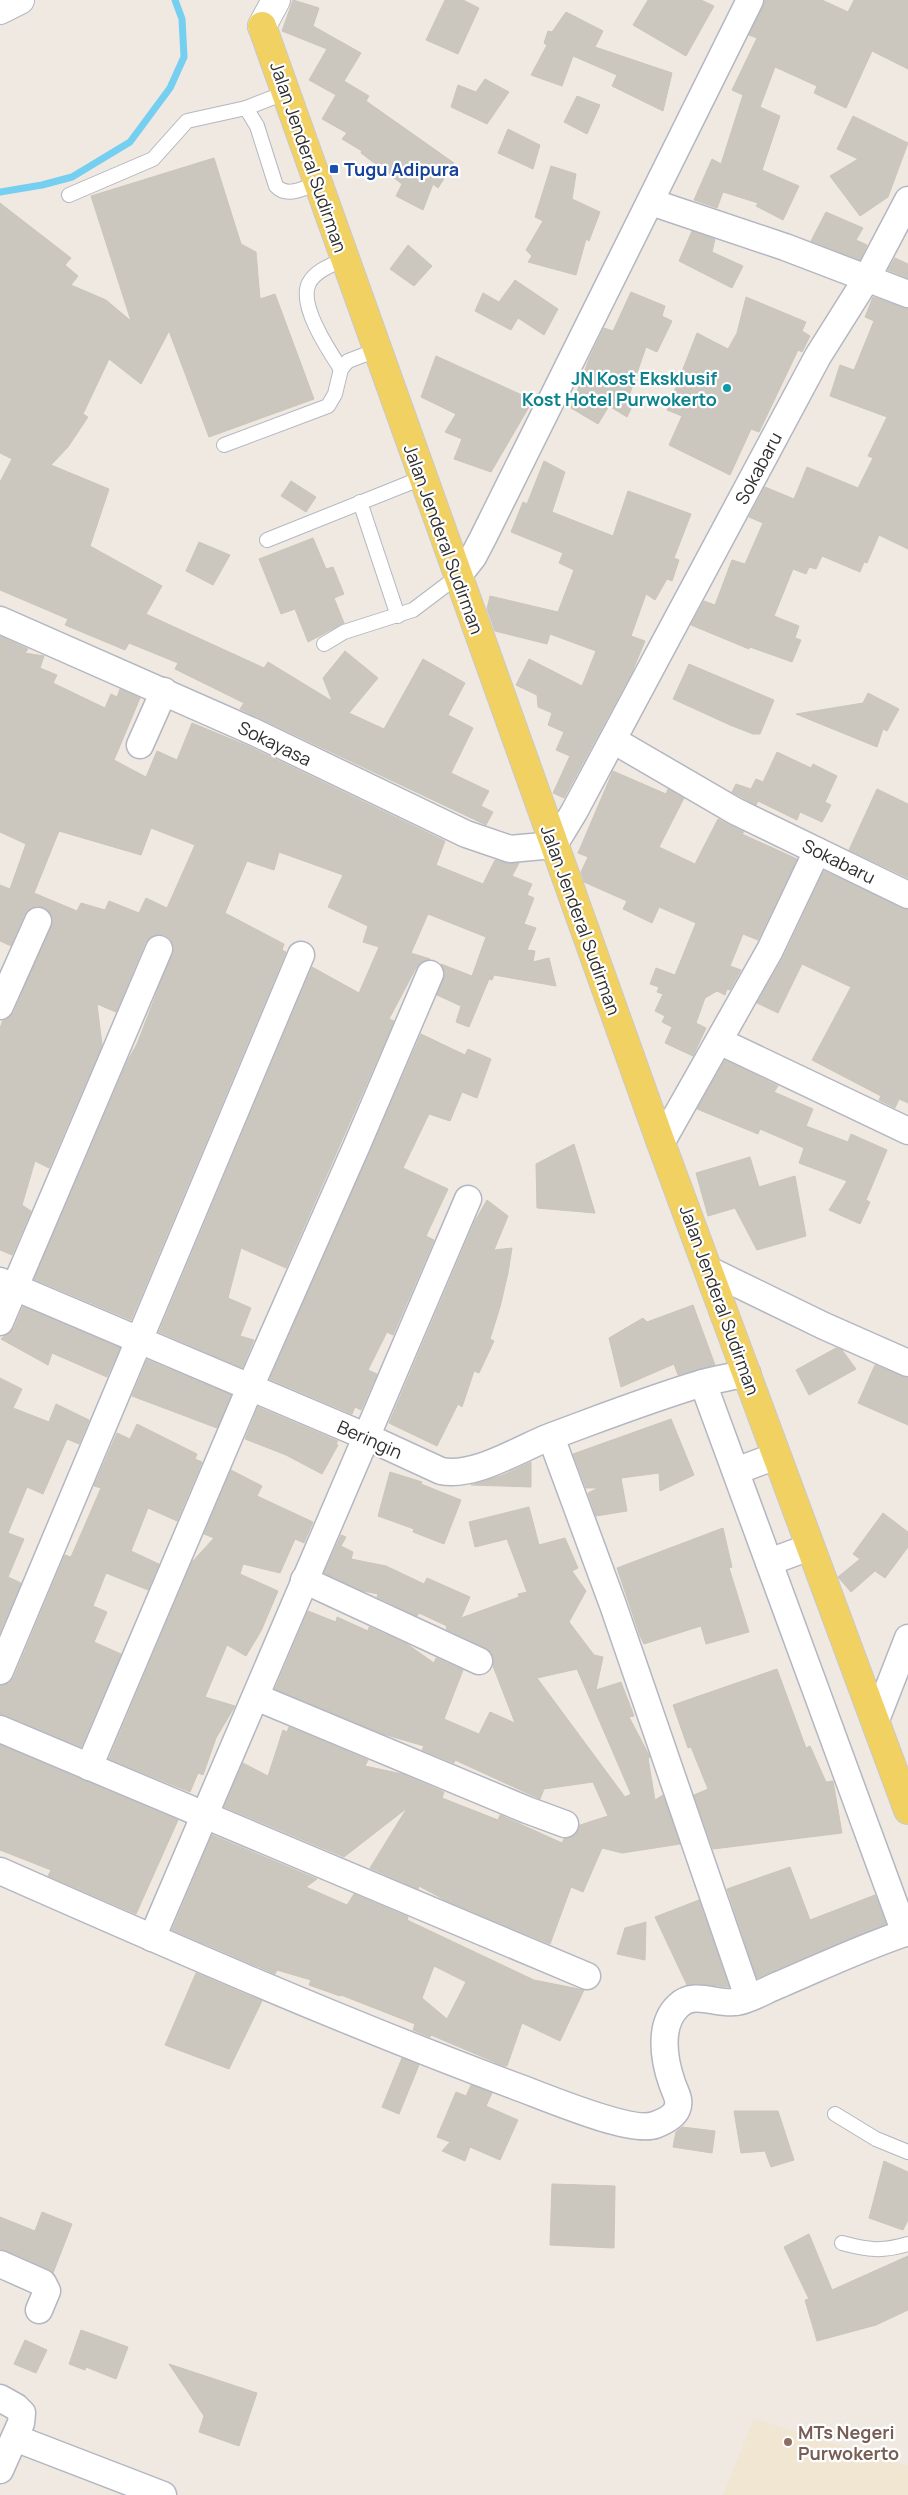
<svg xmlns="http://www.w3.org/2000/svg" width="908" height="2495" viewBox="0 0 908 2495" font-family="Manrope,sans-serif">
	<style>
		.education { fill: #f0e6d1 }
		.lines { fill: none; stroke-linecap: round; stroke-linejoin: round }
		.stream { stroke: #75cff0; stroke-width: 7 }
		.building { fill: #cbc7bf; stroke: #cbc5ba; fill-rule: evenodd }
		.service-casing { stroke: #b4b7c1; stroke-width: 16 }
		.minor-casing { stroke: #b4b7c1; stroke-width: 29 }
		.tertiary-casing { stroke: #b4b7c1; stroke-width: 30 }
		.secondary-casing { stroke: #b4b7c1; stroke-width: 30 }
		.primary-casing { stroke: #c9c9c9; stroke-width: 30 }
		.service { stroke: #fff; stroke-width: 14 }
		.minor { stroke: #fff; stroke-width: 26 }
		.tertiary { stroke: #fff; stroke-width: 28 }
		.secondary { stroke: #fff; stroke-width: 28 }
		.primary { stroke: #f2d163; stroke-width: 28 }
		.transit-dot { fill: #1a4fb4; stroke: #fff; stroke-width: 2 }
		.culture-dot { fill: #0f9aa8; stroke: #fff; stroke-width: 2 }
		.education-dot { fill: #8d6e63; stroke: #fff; stroke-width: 2 }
		.labels { text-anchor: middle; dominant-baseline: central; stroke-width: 4.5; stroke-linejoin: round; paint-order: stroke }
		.street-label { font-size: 18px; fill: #2e2e2e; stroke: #fff }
		.transit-label { font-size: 18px; font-weight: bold; fill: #164399; stroke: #fff; text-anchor: start }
		.culture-label { font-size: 18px; font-weight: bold; fill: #0d838f; stroke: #fff; text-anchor: end }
		.education-label { font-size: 18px; font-weight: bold; fill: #785e54; stroke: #fff; text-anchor: start }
	</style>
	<rect width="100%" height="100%" fill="#efe9e1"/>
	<path class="education" d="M754,2419L908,2466V2495H723Z"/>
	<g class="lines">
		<path class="stream" d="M0,192L42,185L72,177L130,142L170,88L184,57L182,19L175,0"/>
	</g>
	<g class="building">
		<path d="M293,0L319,8L313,26L361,53L344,81L369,96L366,101L454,163L438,188L433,184L423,210L396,196L402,184L361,153L362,151L342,139L347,133L322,119L336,95L309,80L327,49L282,31Z"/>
		<path d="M445,0H463L479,8L458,54L426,40Z"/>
		<path d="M648,0H701L714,6L686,56L633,25Z"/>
		<path d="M765,0H822L848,12L854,0H908V69L872,51L846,108L814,93L817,86L775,67L760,107L780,116L762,170L799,186L783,220L756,206L758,203L723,192L717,208L694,200L712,159L721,164L743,95L732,90L757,38L749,35Z"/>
		<path d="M566,12L603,31L595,47L672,73L663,111L612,86L617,75L573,56L562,86L531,75L547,45L544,43L548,31L552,32Z"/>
		<path d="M485,79L509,92L487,124L451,107L458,85L476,92Z"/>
		<path d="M577,96L600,105L587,134L564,122Z"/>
		<path d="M853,116L908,143L888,197L860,216L830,176L858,159L837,149Z"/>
		<path d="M508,129L540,145L533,169L498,153Z"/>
		<path d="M214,158L241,244L256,252L260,299L275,294L314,399L209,437L169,331L141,384L109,359L83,414L88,417L68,447L51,465L109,489L90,546L162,586L146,614L264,668L268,662L332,701L323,678L345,651L378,678L349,713L384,729L423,659L465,683L448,715L473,728L451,773L489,791L481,806L493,812L486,825L240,709L244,703L175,669L178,663L129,643L125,650L65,625L68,619L0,590V482L12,459L0,453V203L71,258L65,265L78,276L71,285L106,300L131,321L91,196Z"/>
		<path d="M551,166L576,174L572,199L600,212L589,241L586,239L576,275L528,262L532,256L526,250L543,221L535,217Z"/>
		<path d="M826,212L863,228L856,240L867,245L860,260L811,241Z"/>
		<path d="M692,231L715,239L712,252L743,266L732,288L679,261Z"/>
		<path d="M408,245L432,266L414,286L390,269Z"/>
		<path d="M895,258L908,264V278L888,270Z"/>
		<path d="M515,280L558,309L544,335L518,318L511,330L475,311L483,293L499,302Z"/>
		<path d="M631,292L665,306L662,316L672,321L657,352L646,347L629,396L636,398L627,417L609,406L598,424L571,408L589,359L604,328L613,331Z"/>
		<path d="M746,297L806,322L802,331L810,336L802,352L798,350L759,432L751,429L730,475L669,445L682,416L667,410L697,333L728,349L737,333Z"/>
		<path d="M873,297L908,309V549L879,535L867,563L864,562L860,572L822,556L816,569L809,567L806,574L793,569L774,616L799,626L795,638L801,640L792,662L750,647L749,649L691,625L704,601L715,605L732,560L745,564L763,523L749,517L765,487L794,499L807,467L858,488L873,458L868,456L887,417L830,396L840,365L854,370L874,321L865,317Z"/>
		<path d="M436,356L533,400L491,472L454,459L462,439L445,432L456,414L421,397Z"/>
		<path d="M544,461L565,472L552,512L613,536L628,491L691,514L674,558L679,560L672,581L667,579L655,600L646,594L631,636L645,641L632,672L564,798L553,793L570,756L556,750L564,732L548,725L552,713L538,707L537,695L516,685L529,659L582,686L596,651L550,634L547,644L495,631L487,609L490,596L558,612L574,570L559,563L563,553L511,532L523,502L527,504Z"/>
		<path d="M291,481L316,497L306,512L281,496Z"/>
		<path d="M313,538L326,569L333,567L344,594L334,598L344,623L308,642L295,609L281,614L259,559Z"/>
		<path d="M199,542L230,555L213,585L186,571Z"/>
		<path d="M0,636L28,649L25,653L44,656L40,668L57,675L53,683L105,708L111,694L117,697L120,689L140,698L114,760L146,777L157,751L177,760L192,723L248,746L445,841L436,865L483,884L495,860L506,863H519L512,876L532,884L527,895L534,898L524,924L536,928L527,950L535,951L533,962L549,958L556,986L494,975L492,980L489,979L469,1027L456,1022L461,1006L437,995L445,973L441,964L472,976L486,937L428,914L411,953L430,959L421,962L416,968L389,1019L394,1021L286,1268L241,1248L228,1298L251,1308L240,1336L254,1340L242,1368L159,1332L312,967L359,993L379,947L363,942L368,926L328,907L343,875L279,852L274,870L247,861L225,913L284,944L282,950L286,952L131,1320L34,1279L128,1060L137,1044L174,948L171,940L165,935L158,934L150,937L145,943L116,1012L97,1004L102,1045L49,1168L35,1161L22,1205L31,1211L12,1255L0,1250V1028L3,1020L14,1012L53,920L50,913L45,908L37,906L30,909L24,915L11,946L0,941V885L10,889L26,844L0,832ZM151,828L195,845L167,908L146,898L139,913L109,901L105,910L81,903L77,911L34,893L59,831L141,855Z"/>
		<path d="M689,664L774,700L760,734H753L730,725L673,699Z"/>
		<path d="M868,693L899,709L887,731L883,729L877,747L796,714L863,703Z"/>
		<path d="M777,752L811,768L813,764L837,776L825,802L831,805L822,822L800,812L797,820L758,801L756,805L732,792L736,784L751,789L756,779L763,782Z"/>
		<path d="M613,771L666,794L668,789L684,798L659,847L695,864L718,819L744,832L742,834L797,859L758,940L743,934L730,966L741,970L730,990L727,989L725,995L717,991L705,998L696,1023L706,1028L693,1056L665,1043L672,1027L662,1022L665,1016L655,1011L663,994L657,992L659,987L650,984L656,968L675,975L696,923L659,907L652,923L623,909L627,901L584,882L581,872L588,857L578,853Z"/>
		<path d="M877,789L908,804V878L849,850Z"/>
		<path d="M824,871L908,910V1103L899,1099L895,1108L879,1100L881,1096L812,1060L851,987L802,964L778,1013L757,1003L784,956Z"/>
		<path d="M421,1034L465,1055L468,1049L491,1059L477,1098L462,1092L450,1121L429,1114L403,1168L448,1189L426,1236L434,1240L393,1335L387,1332L368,1370L377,1374L361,1410L355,1407L352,1414L270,1379Z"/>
		<path d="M725,1060L778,1086L774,1092L813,1109L806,1126L848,1142L851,1134L887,1150L866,1200L870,1202L860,1224L829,1210L847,1181L799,1163L804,1148L760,1129L758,1134L697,1109Z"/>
		<path d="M574,1144L595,1213L537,1208L536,1164Z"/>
		<path d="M750,1157L759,1187L795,1176L806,1236L757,1250L735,1208L708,1216L696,1173Z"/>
		<path d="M487,1200L508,1216L494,1250L512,1248L508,1273L500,1307L490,1339L494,1341L479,1373L474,1371L462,1407L458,1404L437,1446L389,1423L475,1221Z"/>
		<path d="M693,1305L715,1365L678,1375L674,1364L621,1387L609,1338L643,1318L647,1322Z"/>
		<path d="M23,1307L120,1348L107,1377L52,1353L48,1365L1,1339L14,1328Z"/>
		<path d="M836,1348L842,1350L856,1369L809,1395L796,1370Z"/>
		<path d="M147,1360L231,1395L217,1428L132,1396Z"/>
		<path d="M875,1365L908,1378V1425L858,1403Z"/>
		<path d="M0,1378L22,1389L13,1408L49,1422L56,1404L89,1420L79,1444L67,1439L43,1494L27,1487L8,1533L24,1539L8,1577L21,1583L0,1632Z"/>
		<path d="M258,1407L338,1441L336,1444L338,1445L322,1474L286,1455L245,1439Z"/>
		<path d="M671,1419L694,1475L660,1491L659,1473L621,1478L627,1511L596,1516L588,1493L598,1488H586L573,1454Z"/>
		<path d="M137,1424L197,1454L195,1459L202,1462L177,1521L148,1508L131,1551L159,1564L148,1590L106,1573L93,1606L107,1612L94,1642L121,1654L81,1747L0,1714V1686L9,1683L14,1677L65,1555L71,1557L101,1488L94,1486L117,1433L130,1439Z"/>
		<path d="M531,1462V1487L471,1485L503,1475Z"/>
		<path d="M231,1470L262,1486L257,1496L313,1522L304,1543L295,1539L280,1573L243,1564L240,1574L278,1591L261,1631L246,1656L227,1645L205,1697L235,1706L216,1738L203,1775L198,1773L190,1792L109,1759L192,1562L214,1538L204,1534Z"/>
		<path d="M390,1472L422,1482L421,1484L461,1500L444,1544L413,1532L414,1529L378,1516Z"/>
		<path d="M529,1507L539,1545L565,1538L578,1568L572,1571L586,1591L569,1622L594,1655L603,1657L596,1690L621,1682L634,1716L629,1717L650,1757L648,1758L655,1800L663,1795L680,1844L622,1853L602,1848L583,1892L571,1887L550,1944L445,1900L419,1886L418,1889L370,1868L407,1808L344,1857L224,1807L243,1763L268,1776L283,1730L287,1732L289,1727L368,1760L365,1766L402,1774L444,1792L442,1798L498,1820L500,1815L562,1843L564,1839L575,1835L580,1825L608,1816L593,1782L544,1789L540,1799L455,1760L454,1763L422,1750L424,1746L383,1734L275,1689L308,1611L336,1622L337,1617L368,1631L369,1627L407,1644L434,1663L436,1658L463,1670L444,1719L479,1734L490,1712L515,1723L493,1666L491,1653L486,1648L446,1629L447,1626L419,1613L417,1616L377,1597L378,1594L363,1591L324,1573L341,1535L346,1537L341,1546L353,1552L351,1559L386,1566L424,1584L427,1578L470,1597L461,1618L519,1597L518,1594L527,1592L507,1539L475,1547L469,1522ZM577,1669L631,1794L625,1797L537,1678Z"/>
		<path d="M883,1513L908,1532V1547L885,1578L875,1571L851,1592L838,1577L860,1559L853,1554Z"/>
		<path d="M723,1528L732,1567L729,1568L749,1632L706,1644L701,1626L644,1644L640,1636L617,1568Z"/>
		<path d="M777,1669L806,1748L810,1746L826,1782L833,1781L842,1833L713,1849L694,1795L708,1789L691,1747L688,1748L673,1705Z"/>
		<path d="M0,1745L178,1820L136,1914L48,1876L51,1870L0,1850Z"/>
		<path d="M212,1835L317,1879L306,1887L347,1905L354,1894L408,1917L407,1920L534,1980L584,1990L560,2041L522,2023L507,2066H504L431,2035L430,2037L413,2030L415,2024L341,1995L340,1996L309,1985L311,1980L277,1970L275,1974L172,1930ZM434,1966L466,1982L447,2019L422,1998Z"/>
		<path d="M790,1867L810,1920L875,1895L886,1924L757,1978L727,1889Z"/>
		<path d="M699,1900L729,1987L699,1984L687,1985L655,1917Z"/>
		<path d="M646,1922L645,1960L617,1954L625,1928Z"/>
		<path d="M196,1973L262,2001L229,2069L165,2045Z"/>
		<path d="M402,2058L419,2065L399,2114L382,2107Z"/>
		<path d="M471,2085L492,2093L486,2106L518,2120L500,2160L470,2147L465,2161L442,2151L450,2142L437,2137L456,2092L466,2096Z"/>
		<path d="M734,2111H778L794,2160L771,2167L765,2151L741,2153Z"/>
		<path d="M682,2127L715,2131L712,2153L673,2147L676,2132Z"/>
		<path d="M884,2161L908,2172V2220L903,2230L869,2218Z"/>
		<path d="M552,2184L615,2186L614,2248L550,2245Z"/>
		<path d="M42,2212L72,2224L53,2273L0,2249V2217L35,2231Z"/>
		<path d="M809,2234L832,2290L908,2256V2310L876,2325L817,2341L805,2300L809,2299L784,2247Z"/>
		<path d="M81,2330L128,2347L116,2379L86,2367L85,2370L69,2364Z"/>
		<path d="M25,2340L47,2350L36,2373L14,2364Z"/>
		<path d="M169,2364L257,2393L239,2446L199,2432L204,2416Z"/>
	</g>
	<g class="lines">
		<g class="service-casing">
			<g id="service">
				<path d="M246,108L287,92"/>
				<path d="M69,195L153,159L187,121L246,108L257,126L276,186C287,198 304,188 318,183"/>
				<path d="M341,369C329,351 298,305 309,283C316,270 332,265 345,259"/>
				<path d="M224,445L328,406L335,394L341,369L348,361L377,350"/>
				<path d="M360,502L398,616"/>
				<path d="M267,540L422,478"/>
				<path d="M324,644L344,632L413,610L458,576"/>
				<path d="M835,2114L876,2139L908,2152"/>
				<path d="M842,2243C868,2250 882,2252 908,2244"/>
			</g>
		</g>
		<g class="minor-casing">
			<g id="minor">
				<path d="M651,202L785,247L908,294"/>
				<path d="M458,576L473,557L483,538L750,0"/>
				<path d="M0,620L254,732L466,834L510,849L554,845L574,812L818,356L867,278L908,200"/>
				<path d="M613,740L735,811L908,895"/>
				<path d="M140,745L164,691"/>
				<path d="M0,1006L38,921"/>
				<path d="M719,1041L908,1131"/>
				<path d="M661,1143L770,950L817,851"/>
				<path d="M709,1270L824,1326L908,1363"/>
				<path d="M0,1281L365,1436L441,1471C475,1478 520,1448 552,1436C601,1418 652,1398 703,1383C717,1379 732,1377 747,1373"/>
				<path d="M0,1322L159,949"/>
				<path d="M703,1383L905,1933"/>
				<path d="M551,1437L613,1605L748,1997"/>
				<path d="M736,1471L776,1456"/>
				<path d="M769,1562L810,1547"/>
				<path d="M304,1580L479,1661"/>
				<path d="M0,1671L301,955"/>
				<path d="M256,1697L527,1810L565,1824"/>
				<path d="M876,1720L908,1638"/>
				<path d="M0,1729L587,1976"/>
				<path d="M89,1767L255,1376L357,1145L430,974"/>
				<path d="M0,1871C170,1946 341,2021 515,2086C543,2096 630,2134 655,2125C663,2122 674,2117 677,2109C681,2100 675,2092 672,2083C664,2060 658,2025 678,2006C694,1990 717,2005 736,2002C751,2000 767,1989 781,1984C823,1966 865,1946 908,1932"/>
				<path d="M152,1938L468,1199"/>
				<path d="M0,2264L43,2283L47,2291L39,2310"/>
				<path d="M0,2398L16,2407L22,2413L21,2423L0,2470"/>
				<path d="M15,2438L163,2495"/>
			</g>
		</g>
		<g class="tertiary-casing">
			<path id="tertiary" d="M0,10L20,0"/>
		</g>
		<g class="secondary-casing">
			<path id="secondary" d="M262,26L276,0"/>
		</g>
		<g class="primary-casing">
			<path id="primary" d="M262,26L661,1143L908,1810"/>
		</g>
		<use href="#service" class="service"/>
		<use href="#minor" class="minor"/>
		<use href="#tertiary" class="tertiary"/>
		<use href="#secondary" class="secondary"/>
		<use href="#primary" class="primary"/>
	</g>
	<rect class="transit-dot" x="329" y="164" width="10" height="10" rx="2.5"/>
	<circle class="culture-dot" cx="727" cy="388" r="5"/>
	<circle class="education-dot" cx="788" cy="2442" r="5"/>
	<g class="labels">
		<g class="street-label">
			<text transform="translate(309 157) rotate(71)">Jalan Jenderal Sudirman</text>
			<text transform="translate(758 468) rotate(-62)">Sokabaru</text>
			<text transform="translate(444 539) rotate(70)">Jalan Jenderal Sudirman</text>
			<text transform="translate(275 743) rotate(26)">Sokayasa</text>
			<text transform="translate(839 861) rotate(26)">Sokabaru</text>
			<text transform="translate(581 920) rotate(70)">Jalan Jenderal Sudirman</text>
			<text transform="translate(720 1300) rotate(70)">Jalan Jenderal Sudirman</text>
			<text transform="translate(370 1439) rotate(24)">Beringin</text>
		</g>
		<g class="transit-label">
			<text x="344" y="169">Tugu Adipura</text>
		</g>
		<g class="culture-label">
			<text x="717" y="378">JN Kost Eksklusif<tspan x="717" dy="21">Kost Hotel Purwokerto</tspan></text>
		</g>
		<g class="education-label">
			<text x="798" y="2432">MTs Negeri<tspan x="798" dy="21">Purwokerto</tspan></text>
		</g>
	</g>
</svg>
